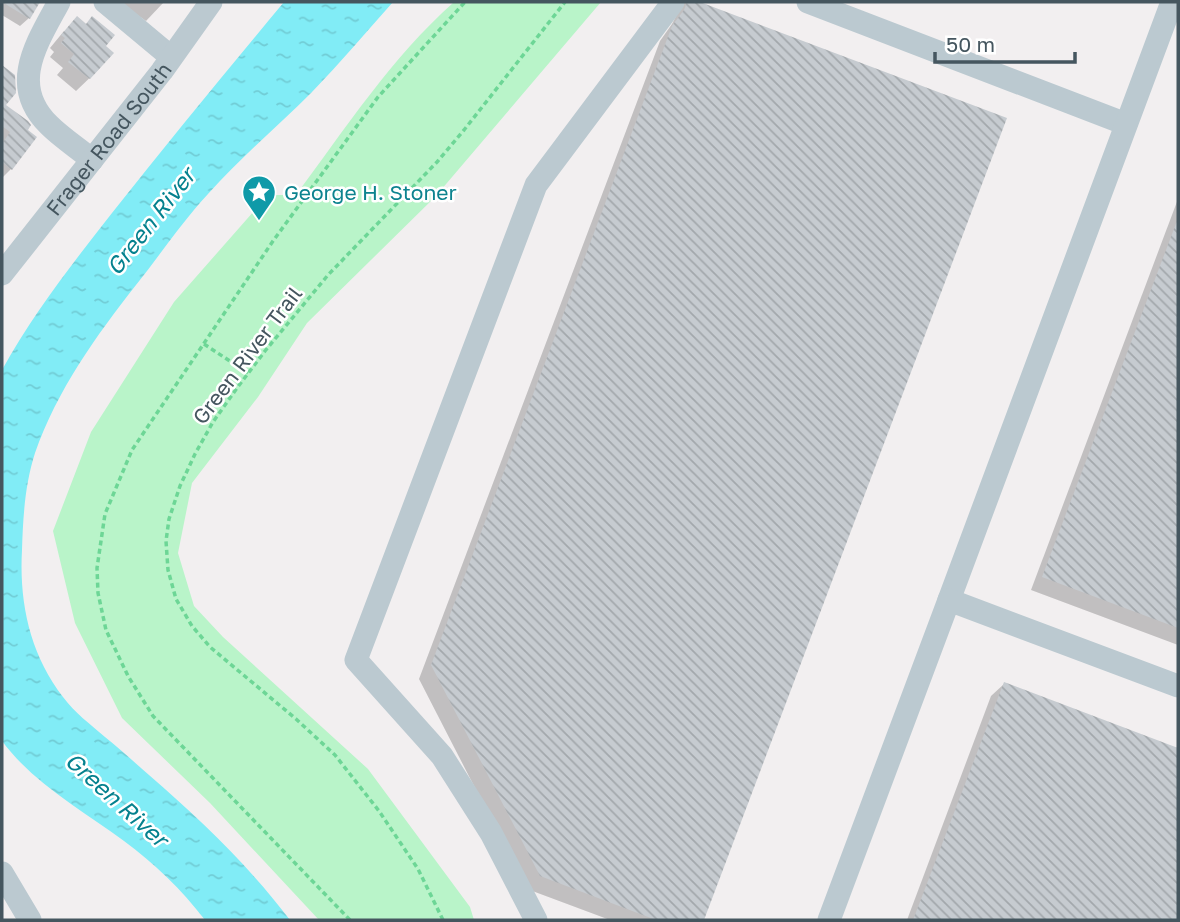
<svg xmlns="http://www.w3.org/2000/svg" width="1180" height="922" viewBox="0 0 1180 922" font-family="'Golos Text',sans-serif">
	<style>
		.grass { fill: #b9f4c9 }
		.water { fill: url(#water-ripples) }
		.shadow { fill: #0003 }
		.building { fill: url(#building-back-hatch) }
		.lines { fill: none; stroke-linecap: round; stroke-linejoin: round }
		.path { stroke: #6dd696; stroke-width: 3.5; stroke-dasharray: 5 3.5; stroke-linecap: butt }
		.minor { stroke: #bbc9d0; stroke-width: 23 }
		.labels { text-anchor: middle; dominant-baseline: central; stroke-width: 5; stroke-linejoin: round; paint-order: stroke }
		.street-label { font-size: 21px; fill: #45565f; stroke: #fff }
		.culture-label { font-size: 21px; fill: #0d838f; stroke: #fff; text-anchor: start }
		.water-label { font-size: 23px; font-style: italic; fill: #04818e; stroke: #fff }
	</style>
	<defs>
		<pattern id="water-ripples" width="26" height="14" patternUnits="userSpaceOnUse" patternTransform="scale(1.75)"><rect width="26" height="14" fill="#81ecf6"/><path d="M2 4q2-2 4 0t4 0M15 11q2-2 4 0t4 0" fill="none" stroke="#71ccd5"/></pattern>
		<pattern id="building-back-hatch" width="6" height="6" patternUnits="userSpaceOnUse" patternTransform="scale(1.75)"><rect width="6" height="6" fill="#c6cbd0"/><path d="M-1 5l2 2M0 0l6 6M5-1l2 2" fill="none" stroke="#a3a8ac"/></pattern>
	</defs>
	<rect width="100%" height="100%" fill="#f2eff0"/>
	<path class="grass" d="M454,2H601L435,197L307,323L258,397L192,483L178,553L194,606L223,637L368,769L470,907L474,920H319L210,803L122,718L75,623L53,531L91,432L174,302L268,195H296C345,129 392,57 454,2Z"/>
	<path class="water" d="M284,2H393C366,32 340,63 312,92C278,126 240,158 208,194C182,222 160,255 136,285C96,336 57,390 35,453C25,484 23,517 22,550C19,603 30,654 63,697C75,713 90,724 105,737C120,749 134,762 149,775C200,819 249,866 290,920H205C182,890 154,863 124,841C82,810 33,783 2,741V370C33,314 72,264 112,213C168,142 226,72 284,2Z"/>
	<g class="shadow">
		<path d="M2,2H38L29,18L20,26L2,15Z"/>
		<path d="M119,2H164L146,21Z"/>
		<path d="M683,2H695L1005,119L702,920H610L527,889L419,679L660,41L672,24Z"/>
		<path d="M64,31L103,46L99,69L76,91L57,75L63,68L50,57L54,52L50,48Z"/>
		<path d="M2,68L13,76L4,106L27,122L11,169L3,177Z"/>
		<path d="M1178,199V645L1031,590Z"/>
		<path d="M1004,684L1178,749V920H907L991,696Z"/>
	</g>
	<g class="building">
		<path d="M2,2H40L30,19Z"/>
		<path d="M687,2H700L1007,118L704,920H656L540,876L431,665L672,26L684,10Z"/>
		<path d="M77,16L86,24L92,16L115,35L106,46L114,53L90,79L68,62L74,54L61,43L65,38L61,35Z"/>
		<path d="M2,65L15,75L16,93L6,105L28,121L31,125L28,130L37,137L12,170L2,162V144L10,132L2,126Z"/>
		<path d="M1177,221H1178V628L1042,577Z"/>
		<path d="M1004,682L1178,748V920H913Z"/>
	</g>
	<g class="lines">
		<g class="path">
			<path d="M204,344L248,373"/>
			<path d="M350,920L153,716L128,676L106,630L98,593L97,568L105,514L132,450L273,241L378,97L465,2"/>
			<path d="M443,920L418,869L379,811L335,755L296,719L210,647L192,626L176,599L168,570L166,541L169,519L180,486L195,454L213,422L237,388L265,351L328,275L437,162L464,130L565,2"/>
		</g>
		<g class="minor">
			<path d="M59,2C37,43 8,85 49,125C62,138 78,148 92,160"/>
			<path d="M105,2L171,57"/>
			<path d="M808,2L1126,124"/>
			<path id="s1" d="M2,274L162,71L211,2"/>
			<path d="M949,600L1172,2"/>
			<path d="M2,873L30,920"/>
			<path d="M536,920L491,833L442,756L356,660L536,185L673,2"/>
			<path d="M829,920L949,600L1178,686"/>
		</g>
	</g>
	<defs>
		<g id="sight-pin" transform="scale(1.75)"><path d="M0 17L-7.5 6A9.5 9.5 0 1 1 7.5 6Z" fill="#0f9aa8" stroke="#fff"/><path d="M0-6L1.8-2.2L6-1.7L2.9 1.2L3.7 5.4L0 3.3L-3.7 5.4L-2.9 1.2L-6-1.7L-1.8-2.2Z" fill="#fff"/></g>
	</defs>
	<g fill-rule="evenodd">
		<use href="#sight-pin" x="259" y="192"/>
	</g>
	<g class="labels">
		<g class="street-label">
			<text stroke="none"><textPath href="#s1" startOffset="172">Frager Road South</textPath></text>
			<text transform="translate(247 355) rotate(-53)">Green River Trail</text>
		</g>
		<g class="culture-label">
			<text x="284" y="192">George H. Stoner</text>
		</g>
		<g class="water-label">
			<text transform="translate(150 221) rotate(-52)">Green River</text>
			<text transform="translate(117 799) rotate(42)">Green River</text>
		</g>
	</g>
	<rect width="1180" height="922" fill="none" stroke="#45565f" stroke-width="7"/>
	<path d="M935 52v10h140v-10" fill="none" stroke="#45565f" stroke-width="3.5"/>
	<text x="946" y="52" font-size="21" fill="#45565f" stroke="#ffffff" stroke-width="5" paint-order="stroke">50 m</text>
</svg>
